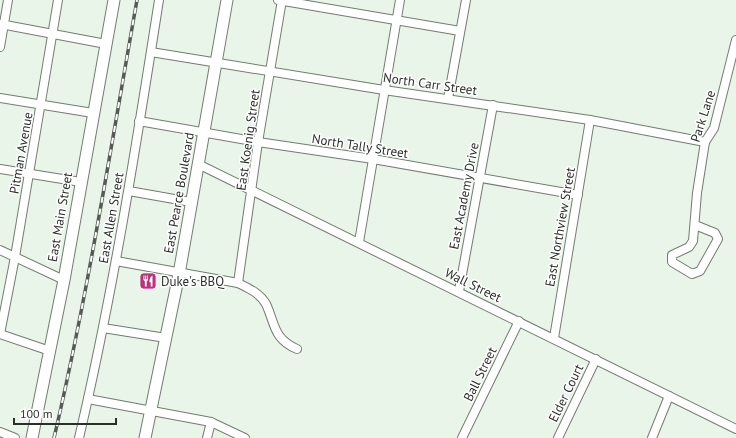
<svg xmlns="http://www.w3.org/2000/svg" width="736" height="438" viewBox="0 0 736 438" font-family="'PT Sans',sans-serif">
	<style>
		.lines { fill: none; stroke-linecap: round; stroke-linejoin: round }
		.street-casing { stroke: #727c72; stroke-width: 10 }
		.secondary-casing { stroke: #727c72; stroke-width: 13 }
		.street { stroke: #fff; stroke-width: 8 }
		.secondary { stroke: #fff; stroke-width: 11 }
		.rail-casing { stroke: #545a54; stroke-width: 3.5 }
		.rail { stroke: #fff; stroke-width: 2; stroke-dasharray: 6; stroke-linecap: butt }
		.labels { text-anchor: middle; dominant-baseline: central; stroke-width: 3; stroke-linejoin: round; paint-order: stroke }
		.street-label { font-size: 13px; fill: #2a2e2a; stroke: #fff }
		.poi-label { font-size: 13px; fill: #2a2e2a; stroke: #fff; text-anchor: start }
	</style>
	<rect width="100%" height="100%" fill="#e9f5e9"/>
	<g class="lines">
		<g class="street-casing">
			<g id="street">
				<path d="M278,0L460,31"/>
				<path d="M0,24L106,44"/>
				<path d="M0,47L8,0"/>
				<path d="M151,52L384,90L590,120L705,142"/>
				<path d="M0,98L93,113"/>
				<path d="M448,99L466,0"/>
				<path d="M139,121L258,142L373,159L578,195"/>
				<path d="M198,164L736,429"/>
				<path d="M0,169L81,182"/>
				<path d="M129,191L191,202"/>
				<path d="M695,225L715,233L718,239L700,271L692,274L672,262V255L689,247L693,241L697,193L705,142L714,128L736,40"/>
				<path d="M359,242L400,0"/>
				<path d="M0,250L64,280"/>
				<path d="M116,261L238,283C248,288 260,293 266,304C275,323 273,339 297,349"/>
				<path d="M238,283L258,142L282,0"/>
				<path d="M459,291L493,105"/>
				<path d="M103,328L166,338"/>
				<path d="M0,334L15,257L58,0"/>
				<path d="M0,334L50,351"/>
				<path d="M554,338L590,120"/>
				<path d="M88,399L211,422L245,438"/>
				<path d="M0,432L15,438"/>
				<path d="M79,438C113,293 136,147 159,0"/>
				<path d="M207,438L211,422"/>
				<path d="M462,438L519,321"/>
				<path d="M558,438L596,359"/>
				<path d="M652,438L669,396"/>
			</g>
		</g>
		<g class="secondary-casing">
			<g id="secondary">
				<path d="M32,438L64,280L114,0"/>
				<path d="M145,438L179,274L227,0"/>
			</g>
		</g>
		<use href="#street" class="street"/>
		<use href="#secondary" class="secondary"/>
		<g class="rail-casing">
			<path id="rail" d="M54,438C88,293 111,146 137,0"/>
		</g>
		<use href="#rail" class="rail"/>
	</g>
	<defs>
		<g id="restaurant-square" transform="scale(0.9)"><rect x="-9" y="-9" width="18" height="18" rx="4" fill="#b83379" stroke="#fff"/><path d="M-5-6h1v4h1v-4h1v4h1v-4h1v5L-1.5 .5V6h-2V.5L-5-1ZM5-6V6H3V1.5H1.5Q1.5-4 5-6Z" fill="#fff"/></g>
	</defs>
	<g fill-rule="evenodd">
		<use href="#restaurant-square" x="148" y="281"/>
	</g>
	<g class="labels">
		<g class="street-label">
			<text transform="translate(430 84) rotate(8)">North Carr Street</text>
			<text transform="translate(703 116) rotate(-72)">Park Lane</text>
			<text transform="translate(248 140) rotate(-82)">East Koenig Street</text>
			<text transform="translate(360 146) rotate(9)">North Tally Street</text>
			<text transform="translate(21 153) rotate(-80)">Pitman Avenue</text>
			<text transform="translate(179 193) rotate(-80)">East Pearce Boulevard</text>
			<text transform="translate(464 196) rotate(-79)">East Academy Drive</text>
			<text transform="translate(60 217) rotate(-80)">East Main Street</text>
			<text transform="translate(111 218) rotate(-80)">East Allen Street</text>
			<text transform="translate(560 227) rotate(-80)">East Northview Street</text>
			<text transform="translate(473 285) rotate(26)">Wall Street</text>
			<text transform="translate(480 374) rotate(-64)">Ball Street</text>
			<text transform="translate(566 393) rotate(-64)">Elder Court</text>
		</g>
		<g class="poi-label">
			<text x="161" y="281">Duke's BBQ</text>
		</g>
	</g>
	<path d="M14 418v6h102v-6" fill="none" stroke="#2a2e2a" stroke-width="2"/>
	<text x="20" y="418" font-size="12" fill="#2a2e2a" stroke="#ffffff" stroke-width="3" paint-order="stroke">100 m</text>
</svg>
